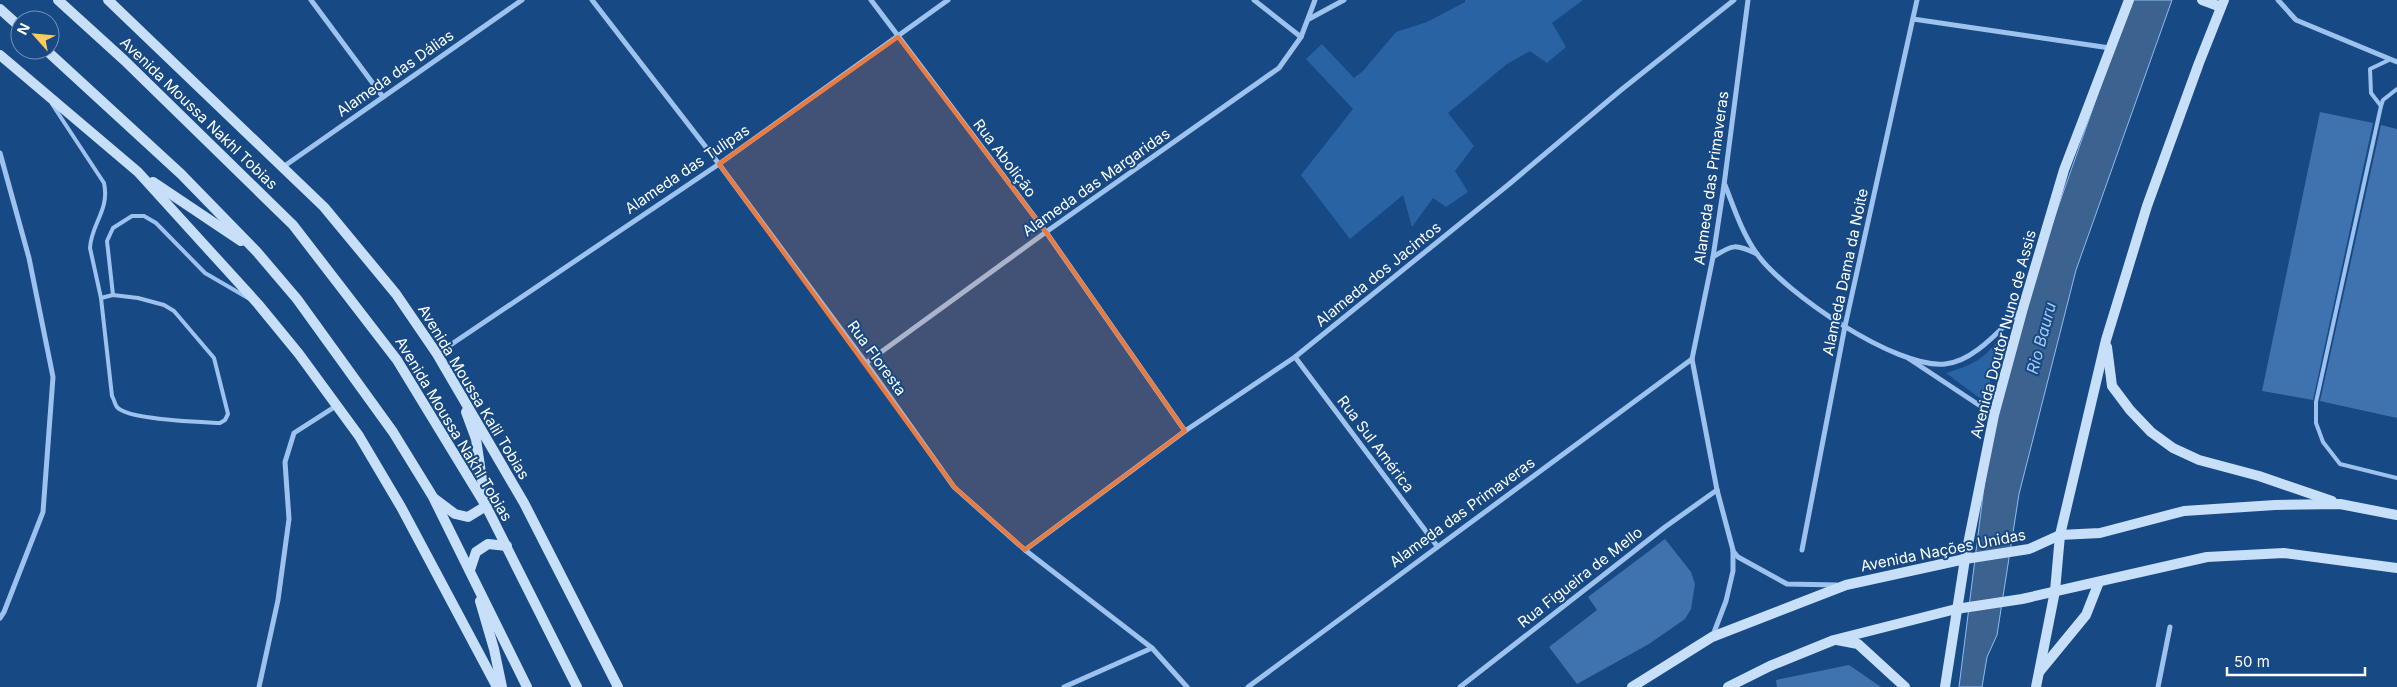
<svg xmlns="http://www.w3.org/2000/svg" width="2397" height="687" viewBox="0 0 2397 687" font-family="Inter,sans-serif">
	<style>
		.green { fill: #2963a4 }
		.water { fill: #3c628f; stroke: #8ebdf0 }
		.building { fill: #3f73af }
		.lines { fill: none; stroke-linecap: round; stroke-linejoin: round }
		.lane { stroke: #9cc2ed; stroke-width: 4 }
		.street { stroke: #9cc2ed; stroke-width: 5 }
		.secondary { stroke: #c8dff9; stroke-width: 10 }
		.marked { fill: #ed7a3d; fill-opacity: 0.2; stroke: #ed7a3d; stroke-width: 4; stroke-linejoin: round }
		.labels { text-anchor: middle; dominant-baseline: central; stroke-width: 4; stroke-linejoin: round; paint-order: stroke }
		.street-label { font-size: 15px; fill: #fff; stroke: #174985 }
		.water-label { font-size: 16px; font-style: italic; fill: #a7ccf5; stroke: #174985 }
	</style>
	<rect width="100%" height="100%" fill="#174985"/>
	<g class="green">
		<path d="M1465,0H1583L1552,23L1566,47L1547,63L1530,51L1507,64L1448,113L1474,146L1455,171L1468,192L1446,207L1433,198L1412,227L1403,195L1350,239L1301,175L1353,109L1306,59L1322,44L1354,78L1363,71L1396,32L1427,22L1465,2Z"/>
		<path d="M2001,336L1985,402L1946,373C1973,365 1985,359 2001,336Z"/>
	</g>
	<path class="water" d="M2131,0H2172L2076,270L2019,494L1997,635L1987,657L1982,687H1959L1989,447L2044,247Z"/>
	<g class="building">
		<path d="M2320,112L2373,123L2313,400L2262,391Z"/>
		<path d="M2381,125L2397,129V418L2320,401Z"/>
		<path d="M1665,539L1691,572L1695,584L1691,609L1685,619L1649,644L1577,684L1549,647L1597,610L1588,597Z"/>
		<path d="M1849,665L1881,687H1777L1776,680Z"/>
	</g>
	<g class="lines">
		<g class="lane">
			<path d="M2397,89L2383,100L2381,106L2316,402V423L2323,442L2340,464L2397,478"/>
			<path d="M52,104L104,183C110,210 91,224 90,248L101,298L112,396C114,399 115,405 117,407C127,420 202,422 220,423L225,420L228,414L214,358L174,311L164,305L138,298L113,295L101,298"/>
			<path d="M2381,106L2371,93L2370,69L2389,60"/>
			<path d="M113,295L107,241L113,228L132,216H144L156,223L205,273L248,298"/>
		</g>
		<g class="street">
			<path d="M311,0L383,97"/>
			<path d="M592,0L719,164L866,363L954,487L1025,550L1152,648L1187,687"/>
			<path d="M871,0L1046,232L1185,431"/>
			<path d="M1254,0L1301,37"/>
			<path d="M2278,0L2296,20L2397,62"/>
			<path d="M1309,19L1344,0"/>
			<path d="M1913,19L2110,48"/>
			<path d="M0,153L29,258L53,377L43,512L4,612L0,618"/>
			<path d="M283,167L522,0"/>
			<path d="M1725,185C1734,208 1742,233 1757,254C1785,293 1896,369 1945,364C1974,362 2001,328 2021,310"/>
			<path d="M1713,257C1733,244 1736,244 1757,254"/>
			<path d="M437,354L719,164L948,0"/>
			<path d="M1295,357L1437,546"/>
			<path d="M1908,358L1994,415"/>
			<path d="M866,363L1046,232L1279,68L1301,37L1315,0"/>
			<path d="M1025,550L1185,431L1295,357L1508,185L1621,90L1734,0"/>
			<path d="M1802,550L1845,326L1917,0"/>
			<path d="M1733,551L1738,557L1787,584L1837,585"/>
			<path d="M1713,635L1726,601L1733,571V550L1717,490L1692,359L1713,257L1724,185L1748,0"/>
			<path d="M259,687L278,600L289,519L285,462L294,433L336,406"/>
			<path d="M1064,687L1152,648"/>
			<path d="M1248,687L1692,359"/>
			<path d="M1460,687L1665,527L1717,490"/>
			<path d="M2158,687L2170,627"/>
		</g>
		<g class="secondary">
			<path d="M58,0L124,60L293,225L397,360L486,506L577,687"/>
			<path d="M108,0L324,207L396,294L437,354L524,503L618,687"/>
			<path d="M2202,0L2221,7"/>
			<path d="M0,9L20,27"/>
			<path d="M46,50L181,174L257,252L297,299L393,432L433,497L527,687"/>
			<path d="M0,55L138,172L258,304L299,354L359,436L401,507L497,687"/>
			<path d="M153,182L241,241"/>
			<path d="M2107,347L2112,386L2130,410L2151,432L2173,448L2199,460L2259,476L2332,501"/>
			<path d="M466,412L476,439L485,500"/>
			<path d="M435,499L455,514L468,517L486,506"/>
			<path d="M470,570L476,552L488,544L507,546"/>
			<path d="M480,601L494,649L502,687"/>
			<path d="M1837,640L1858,644L1905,687"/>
			<path d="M2040,671L2086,615L2099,582"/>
			<path d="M1632,687L1712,637L1846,585L1965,559L2029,549L2060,535L2100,533L2184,511L2275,505L2340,504L2397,515"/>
			<path d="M1728,687L1770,666L1834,640L1956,609L2022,599L2207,557L2284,553L2397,568"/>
			<path d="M1945,687L1965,559L1994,415L2023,308L2064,170L2129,0"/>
			<path d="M2036,687L2055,591L2060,535L2106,340L2147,206L2199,63L2224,0"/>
		</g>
	</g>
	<path class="marked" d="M898,37L1046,232L1185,431L1025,550L954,487L719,164Z"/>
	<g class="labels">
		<g class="street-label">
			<text transform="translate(395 73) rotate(-35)">Alameda das Dálias</text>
			<text transform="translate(199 113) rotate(44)">Avenida Moussa Nakhl Tobias</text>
			<text transform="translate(1005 158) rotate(53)">Rua Abolição</text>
			<text transform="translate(687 169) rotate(-34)">Alameda das Tulipas</text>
			<text transform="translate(1711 178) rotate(-82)">Alameda das Primaveras</text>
			<text transform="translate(1096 182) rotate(-35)">Alameda das Margaridas</text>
			<text transform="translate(1845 272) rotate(-78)">Alameda Dama da Noite</text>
			<text transform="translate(1378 274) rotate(-39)">Alameda dos Jacintos</text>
			<text transform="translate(2003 334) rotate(-75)">Avenida Doutor Nuno de Assis</text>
			<text transform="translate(877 358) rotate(54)">Rua Floresta</text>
			<text transform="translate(474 392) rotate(59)">Avenida Moussa Kalil Tobias</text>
			<text transform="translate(454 429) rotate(59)">Avenida Moussa Nakhl Tobias</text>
			<text transform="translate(1376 444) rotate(53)">Rua Sul América</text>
			<text transform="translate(1462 512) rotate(-36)">Alameda das Primaveras</text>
			<text transform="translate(1943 550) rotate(-11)">Avenida Nações Unidas</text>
			<text transform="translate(1580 577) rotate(-38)">Rua Figueira de Mello</text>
		</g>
		<g class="water-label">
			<text transform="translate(2041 338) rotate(-75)">Rio Bauru</text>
		</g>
	</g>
	<g transform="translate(35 35) rotate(297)"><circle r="24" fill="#174985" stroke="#7492b6"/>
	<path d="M0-4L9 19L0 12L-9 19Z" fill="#ffcc58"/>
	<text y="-8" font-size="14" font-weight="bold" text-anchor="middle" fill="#ffffff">N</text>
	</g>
	<path d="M2227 667v8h138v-8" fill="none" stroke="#ffffff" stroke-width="2.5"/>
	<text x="2234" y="667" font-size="15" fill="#ffffff" stroke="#174985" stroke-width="4" paint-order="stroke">50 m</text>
</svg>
